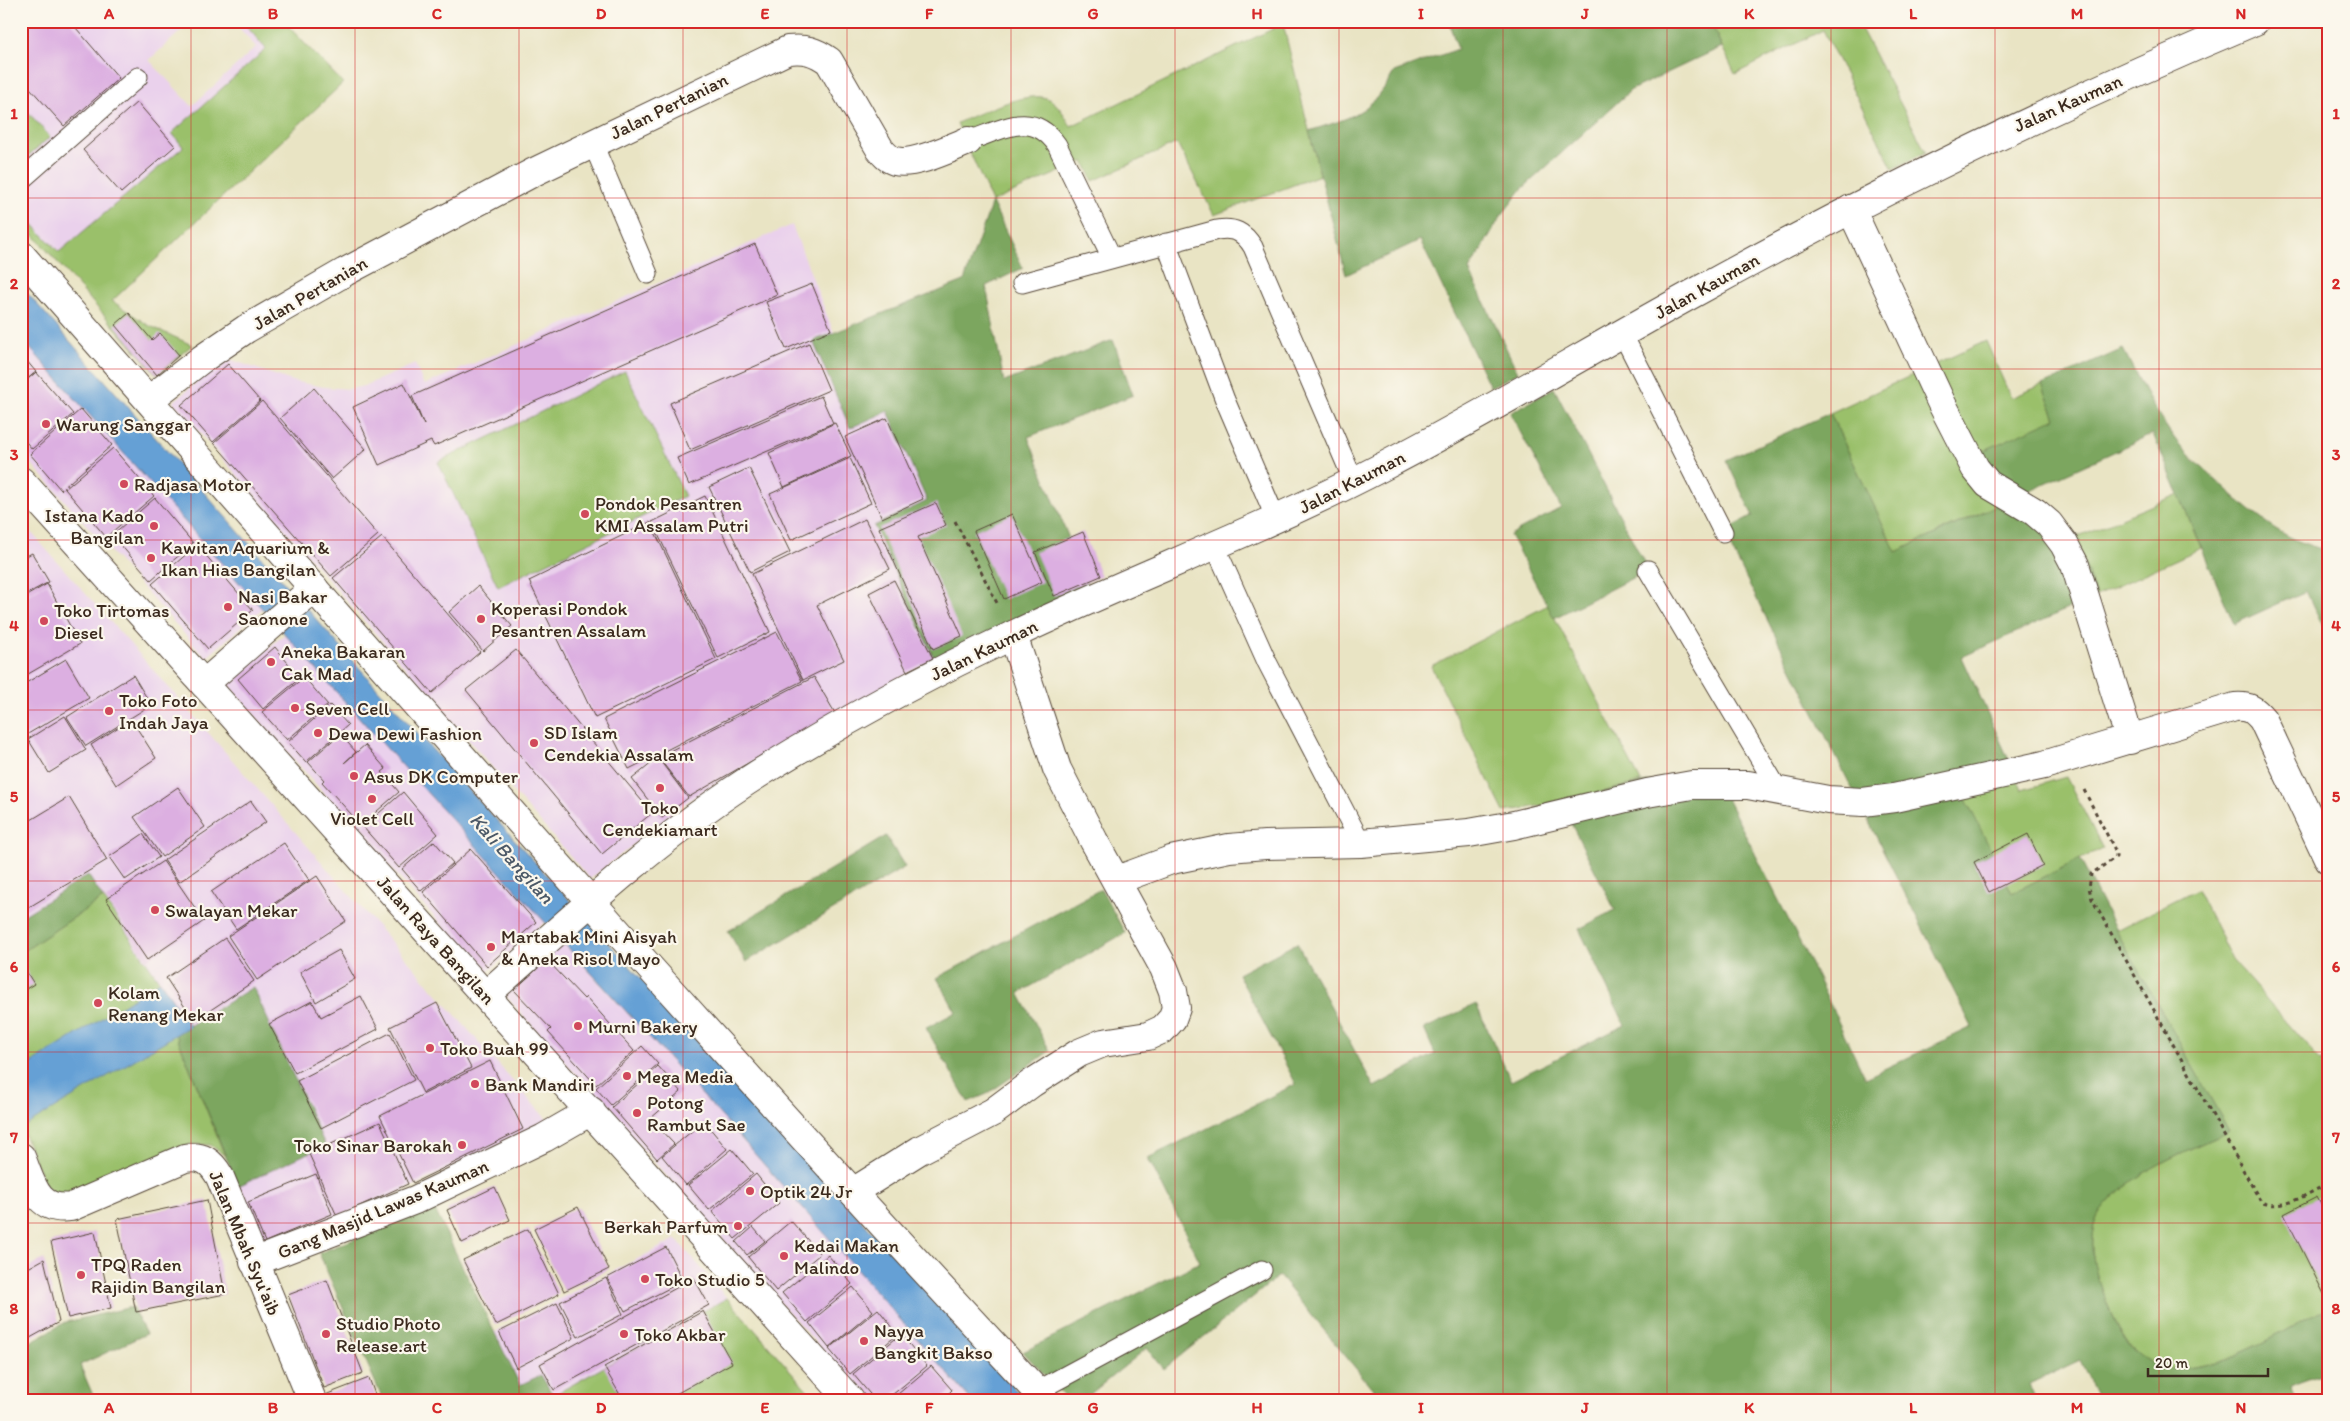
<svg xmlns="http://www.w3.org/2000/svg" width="2350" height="1421" viewBox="0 0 2350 1421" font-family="Itim,sans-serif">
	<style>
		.built { fill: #ead1ec }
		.green { fill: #9ac06b; stroke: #6a7544 }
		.forest { fill: #7ba65f; stroke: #5b683e }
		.water { fill: #65a0d5; stroke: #50657a }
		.building { fill: #dcafe1 }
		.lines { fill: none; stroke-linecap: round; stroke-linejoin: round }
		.service-casing { stroke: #554637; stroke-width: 21 }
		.minor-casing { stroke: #554637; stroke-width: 30 }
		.secondary-casing { stroke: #554637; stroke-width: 30 }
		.path { stroke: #554637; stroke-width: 3; stroke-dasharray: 4 4; stroke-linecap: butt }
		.service { stroke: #fff; stroke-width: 19 }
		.minor { stroke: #fff; stroke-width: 28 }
		.secondary { stroke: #fff; stroke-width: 28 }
		.grid { fill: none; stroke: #d62828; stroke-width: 1; stroke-opacity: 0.55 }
		.poi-dot { fill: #d1495b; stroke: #fbf7ec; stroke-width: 2 }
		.labels { text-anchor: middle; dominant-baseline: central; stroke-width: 4.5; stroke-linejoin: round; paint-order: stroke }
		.street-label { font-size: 19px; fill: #3b2a1e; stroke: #fbf7ec }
		.poi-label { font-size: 19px; fill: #3b2a1e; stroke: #fbf7ec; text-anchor: start }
		.water-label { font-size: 20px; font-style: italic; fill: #4c5967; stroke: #fbf7ec }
		.neatline { fill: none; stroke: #d62828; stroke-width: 2 }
		.grid-label { font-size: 16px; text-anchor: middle; font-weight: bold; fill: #d62828 }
	</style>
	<rect width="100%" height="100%" fill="#fbf7ec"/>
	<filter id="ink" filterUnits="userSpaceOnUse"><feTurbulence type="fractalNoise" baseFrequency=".02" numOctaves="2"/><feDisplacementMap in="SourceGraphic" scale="10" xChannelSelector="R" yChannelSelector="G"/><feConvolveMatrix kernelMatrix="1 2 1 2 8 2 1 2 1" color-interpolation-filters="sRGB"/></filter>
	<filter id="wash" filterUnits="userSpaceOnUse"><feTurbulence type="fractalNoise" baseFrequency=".0096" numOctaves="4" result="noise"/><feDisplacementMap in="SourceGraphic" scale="20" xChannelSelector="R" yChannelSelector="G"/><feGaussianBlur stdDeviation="1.12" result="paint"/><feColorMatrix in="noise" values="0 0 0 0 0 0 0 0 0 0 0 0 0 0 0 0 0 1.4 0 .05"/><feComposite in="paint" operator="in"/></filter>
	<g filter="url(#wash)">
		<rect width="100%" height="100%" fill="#e9e4c4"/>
		<g class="built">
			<path d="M21,21H192L149,60L192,106L256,47L233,21H283L343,83L59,252L21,212Z"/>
			<path d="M792,225L834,333L813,341L850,427L888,411L927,502L874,526L934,658L691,799L590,879L173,402L226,358L292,381L324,387L349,389L364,386L415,364L424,385Z"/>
			<path d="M21,338L263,608L206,658L21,452Z"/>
			<path d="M21,521L149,665L549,1122L383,1200L262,1246L238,1186L253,988L190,1026L88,875L21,917Z"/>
			<path d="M285,634L545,922L485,974L226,683Z"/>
			<path d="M563,943L725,1120L971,1400H867L504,994Z"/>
			<path d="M676,1239L727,1298L554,1395L541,1375L520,1385L495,1332Z"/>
		</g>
		<g class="green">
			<path d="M242,21H283L343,83L112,301L148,325L192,345L157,375L21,221V212L59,252L183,147L172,133L266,49Z"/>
			<path d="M1710,21H1857L1926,152L1893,169L1823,30L1735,74Z"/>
			<path d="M1283,24L1320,175L1214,215L1177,143L1093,181L1084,161L992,202L957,123C978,114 1028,89 1049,99C1060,105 1065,117 1071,126Z"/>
			<path d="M21,104L50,137L21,162Z"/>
			<path d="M1986,341L2011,398L2042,385L2056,418L2025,492L1896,552L1830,413Z"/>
			<path d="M625,371L685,496L498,587L438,462Z"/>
			<path d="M2179,494L2201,548L2096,596L2074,538Z"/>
			<path d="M1548,605L1641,782L1561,802L1504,812L1431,666Z"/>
			<path d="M2009,760L2022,790L2066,777L2103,848L2012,893L1953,775Z"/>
			<path d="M2197,889L2232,960L2321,1061L2329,1056V1306C2285,1331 2189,1394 2140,1357C2124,1344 2108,1307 2101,1288C2093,1265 2085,1233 2101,1211C2131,1171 2185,1152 2229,1131L2116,930Z"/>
			<path d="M103,898L190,1026L176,1034L225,1156L211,1145L191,1144L62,1198L46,1187L21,1127V953Z"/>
			<path d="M727,1298L816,1400H556L554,1395Z"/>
		</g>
		<g class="forest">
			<path d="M1448,21H1710L1722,47L1631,90L1522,189L1501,216L1469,270L1518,373L1490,387L1420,240L1346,275L1309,131C1352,117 1371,114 1394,72L1458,49Z"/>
			<path d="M992,202L1023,268L986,286L1004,382L1113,340L1133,395L1028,437L1089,588L1026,614L934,658L874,526L927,501L888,411L850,428L813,341L964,281Z"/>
			<path d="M2123,349C2138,378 2153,408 2172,435C2184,452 2202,467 2217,481C2250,511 2284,543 2329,550V640L2306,591L2234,624L2153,434L2026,492C2034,497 2043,501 2049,506C2076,529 2084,564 2096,596L1962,657L2009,760L1954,775L2012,893L2080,859L2116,930L2229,1131C2185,1152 2131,1171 2101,1211C2085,1233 2093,1265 2101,1288C2108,1307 2123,1344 2140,1357C2189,1394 2285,1331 2329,1306V1372L2290,1386L2295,1400H2099L2080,1360L2029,1384L2036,1400H1382L1279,1276L1164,1369L1147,1348L1083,1400H1068L1023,1352L1200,1262L1148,1158L1296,1084L1238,974L1297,943L1374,1087L1435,1054L1424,1029L1476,1004L1511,1081L1625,1025L1579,929L1615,910L1560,802L1677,775L1713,771L1808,958L1865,1078L1972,1027L1723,532L1753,516L1726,460L1830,413L1896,552L2025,493C2006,481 1991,471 1980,452L2056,418L2042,385Z"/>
			<path d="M1554,388L1648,570L1554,618L1510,535L1561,508L1510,413Z"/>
			<path d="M886,836L905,867L746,962L728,931Z"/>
			<path d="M88,875L103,898L21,953V917Z"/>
			<path d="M1101,889L1125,933L1019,993L1050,1051L987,1094L968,1102L926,1028L956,1012L937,978Z"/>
			<path d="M253,987L325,1145L238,1186L176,1034Z"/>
			<path d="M434,1208L520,1385L541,1375L556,1400H383L319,1253Z"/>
			<path d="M132,1307L146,1334L80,1365L95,1400H21V1347L66,1322Z"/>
		</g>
		<g class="water">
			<path d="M21,286L401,715L1025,1400H971L725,1120L373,733L21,338Z"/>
			<path d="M160,981L190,1026L22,1128L21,1070Z"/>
		</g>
		<g id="blocks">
			<g class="building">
				<path d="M21,21H70L119,78L64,126L21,78Z"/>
				<path d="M137,102L175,146L121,193L83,150Z"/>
				<path d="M755,244L777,295L434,446L431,441L379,465L353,407L404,383L424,425L412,396Z"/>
				<path d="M812,284L831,330L786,349L766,302Z"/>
				<path d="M129,313L152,340L160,333L179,355L157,375L115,325Z"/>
				<path d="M809,343L829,390L690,450L670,403Z"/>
				<path d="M21,354L36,372L21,384Z"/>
				<path d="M228,364L260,401L213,442L181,405Z"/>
				<path d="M36,372L73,414L32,449L21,436V385Z"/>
				<path d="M314,388L366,449L332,479L280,418Z"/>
				<path d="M821,396L833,423L689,485L677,458Z"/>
				<path d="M262,401L378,535L331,576L214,443Z"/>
				<path d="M81,409L112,445L61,490L30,454Z"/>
				<path d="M887,418L923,499L882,518L845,437Z"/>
				<path d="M835,423L851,456L784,487L769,453Z"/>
				<path d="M113,448L154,496L106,537L65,489Z"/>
				<path d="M850,458L871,503L791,540L770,494Z"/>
				<path d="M749,468L790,552L750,572L709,487Z"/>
				<path d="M705,496L770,632L718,658L652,522Z"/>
				<path d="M155,498L193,543L151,580L112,535Z"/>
				<path d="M936,503L946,525L918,537L962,636L933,649L879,528Z"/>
				<path d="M1012,514L1042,582L1004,599L974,531Z"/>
				<path d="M865,519L890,569L817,605L844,660L803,680L752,574Z"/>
				<path d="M650,522L716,659L595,718L529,581Z"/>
				<path d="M1083,532L1101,576L1054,596L1035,552Z"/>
				<path d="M382,537L480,652L432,693L333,578Z"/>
				<path d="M197,545L253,610L208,649L152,584Z"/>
				<path d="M32,553L49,582L21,597V559Z"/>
				<path d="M894,580L933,658L907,671L869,593Z"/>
				<path d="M47,584L80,644L23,677L21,674V599Z"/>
				<path d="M478,586L512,626L483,651L449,612Z"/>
				<path d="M777,632L802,681L629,769L604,719Z"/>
				<path d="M275,647L300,678L263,709L238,679Z"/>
				<path d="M516,650L652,813L602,854L466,690Z"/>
				<path d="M66,659L89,698L21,738V686Z"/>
				<path d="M133,675L151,705L86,746L67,717Z"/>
				<path d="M304,677L328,705L287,740L262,712Z"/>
				<path d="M814,677L835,713L689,797L658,757Z"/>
				<path d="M330,705L348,725L306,762L288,742Z"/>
				<path d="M65,716L86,750L49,773L28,739Z"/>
				<path d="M131,719L156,758L116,785L91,745Z"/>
				<path d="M340,734L356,752L344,763L365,745L386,769L382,772L399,792L361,825L322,782L324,780L308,762Z"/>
				<path d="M658,758L688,798L662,818L632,779Z"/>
				<path d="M178,787L205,827L162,857L134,817Z"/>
				<path d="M403,792L438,834L399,868L363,827Z"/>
				<path d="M69,797L107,860L21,912V826Z"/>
				<path d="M251,801L266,822L179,882L164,860Z"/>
				<path d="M143,834L159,857L125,880L109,857Z"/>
				<path d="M2028,834L2043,865L1989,892L1974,862Z"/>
				<path d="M434,841L453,863L421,891L402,869Z"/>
				<path d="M284,843L309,880L236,929L211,892Z"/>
				<path d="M471,849L536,922L487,966L423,892Z"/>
				<path d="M163,861L204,921L147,960L106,899Z"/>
				<path d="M317,876L346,921L257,980L228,936Z"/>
				<path d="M225,938L254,981L194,1021L166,978Z"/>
				<path d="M339,950L355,979L316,1002L300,972Z"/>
				<path d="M547,960L584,999L586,997L634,1051L596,1085L548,1032L551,1029L514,990Z"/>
				<path d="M21,963L34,984L21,992Z"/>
				<path d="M361,996L378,1029L295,1073L269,1024L312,1001L321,1017Z"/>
				<path d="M437,1003L471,1068L423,1093L390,1027Z"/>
				<path d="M390,1033L414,1080L321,1128L297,1081Z"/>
				<path d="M642,1046L658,1064L611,1105L596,1088Z"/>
				<path d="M490,1061L523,1129L413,1183L380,1116Z"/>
				<path d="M658,1066L681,1092L650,1119L674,1144L657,1159L612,1107Z"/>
				<path d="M704,1121L727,1149L686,1185L662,1156Z"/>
				<path d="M380,1122L408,1184L337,1216L309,1154Z"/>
				<path d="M732,1149L753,1174L709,1210L688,1185Z"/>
				<path d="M316,1174L332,1214L265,1242L248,1202Z"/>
				<path d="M756,1174L779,1203L735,1239L712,1211Z"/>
				<path d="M495,1187L510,1220L462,1243L447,1210Z"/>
				<path d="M2317,1197L2329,1220V1292L2324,1294L2284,1214Z"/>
				<path d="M207,1200L225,1294L136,1312L117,1219Z"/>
				<path d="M578,1207L609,1269L564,1291L534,1229Z"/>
				<path d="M791,1221L820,1254L776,1291L748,1257Z"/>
				<path d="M753,1227L765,1241L747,1255L736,1242Z"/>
				<path d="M528,1229L559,1294L496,1325L463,1260Z"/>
				<path d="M95,1232L111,1308L68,1318L51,1242Z"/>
				<path d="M666,1247L683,1281L625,1311L607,1278Z"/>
				<path d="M828,1255L852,1284L807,1322L782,1293Z"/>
				<path d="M44,1259L59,1322L21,1343V1272Z"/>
				<path d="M606,1278L623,1314L578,1337L560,1302Z"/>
				<path d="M694,1278L709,1305L554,1390L540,1364Z"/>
				<path d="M327,1280L363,1373L324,1388L288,1295Z"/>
				<path d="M853,1287L873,1311L829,1348L809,1323Z"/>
				<path d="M557,1303L574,1338L516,1368L499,1332Z"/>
				<path d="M878,1309L898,1334L850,1374L829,1349Z"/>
				<path d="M703,1311L732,1363L665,1400H623L604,1367Z"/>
				<path d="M901,1334L927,1366L886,1400H875L853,1374Z"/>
				<path d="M931,1366L952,1390L942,1400H891Z"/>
				<path d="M369,1378L377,1400H327L325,1395Z"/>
			</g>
		</g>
	</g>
	<g filter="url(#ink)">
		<use href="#blocks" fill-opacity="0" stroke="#554637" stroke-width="1"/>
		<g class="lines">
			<g class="service-casing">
				<g id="service">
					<path d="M968,141C1002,130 1032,109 1057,145L1112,258"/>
					<path d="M593,144L648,274"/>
					<path d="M21,180L138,77"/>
					<path d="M1166,243L1225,400L1276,519"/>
					<path d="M1022,283L1217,230C1234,227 1244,232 1253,247L1354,482"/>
					<path d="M1622,333L1723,532"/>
					<path d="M1215,546L1267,662L1361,843"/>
					<path d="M1648,570L1779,791"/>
					<path d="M1037,1391L1262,1270"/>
				</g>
			</g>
			<g class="minor-casing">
				<g id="minor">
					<path d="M1851,209L1941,402L1975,468L1988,484L2035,512L2049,524L2064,544L2075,565L2130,740"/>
					<path d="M21,255C359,640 695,1026 1045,1400"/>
					<path d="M149,400L202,359L246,329L345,272L534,172L788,50C805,48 815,51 829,61L880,149C884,154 888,159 895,161C914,166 950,148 968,141"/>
					<path d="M204,684L314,588"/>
					<path d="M1117,880L1171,860L1229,848L1265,845L1361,843L1469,833L1514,825L1647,793L1692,785H1748L1828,800L1863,802L1894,798L2044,765L2235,707C2249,706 2254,709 2263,720L2329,860"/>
					<path d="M486,995C574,916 662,834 763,771C844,721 928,675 1013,635C1136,576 1264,529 1384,466C1490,411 1592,349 1696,292C1877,192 2063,102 2255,21"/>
					<path d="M21,1157C32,1183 36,1212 71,1207L185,1158C202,1155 211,1161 220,1177L312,1400"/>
					<path d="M853,1192L920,1150L993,1112L1032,1083L1079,1053L1103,1043L1148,1036L1163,1029L1172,1019L1176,1008L1173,991L1164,968L1094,841L1057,769L1013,635"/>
					<path d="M254,1262L415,1200L544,1138L591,1111"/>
				</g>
			</g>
			<g class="secondary-casing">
				<path id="secondary" d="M21,481L850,1400"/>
			</g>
			<g class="path">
				<path d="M955,521L997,603"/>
				<path d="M2084,790L2116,852V857L2091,874L2089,888L2092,899L2261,1202C2283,1212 2308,1193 2329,1183"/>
			</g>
			<use href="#service" class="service"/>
			<use href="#minor" class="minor"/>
			<use href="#secondary" class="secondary"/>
		</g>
	</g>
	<path class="grid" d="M191,21V1400M355,21V1400M519,21V1400M683,21V1400M847,21V1400M1011,21V1400M1175,21V1400M1339,21V1400M1503,21V1400M1667,21V1400M1831,21V1400M1995,21V1400M2159,21V1400M21,198H2329M21,369H2329M21,540H2329M21,710H2329M21,881H2329M21,1052H2329M21,1223H2329"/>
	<g class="poi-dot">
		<circle cx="46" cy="424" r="5"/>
		<circle cx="124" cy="484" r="5"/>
		<circle cx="585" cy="514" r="5"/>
		<circle cx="154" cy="526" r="5"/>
		<circle cx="151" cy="558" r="5"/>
		<circle cx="228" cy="607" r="5"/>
		<circle cx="481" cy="619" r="5"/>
		<circle cx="44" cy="621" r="5"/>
		<circle cx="271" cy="662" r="5"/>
		<circle cx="295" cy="708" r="5"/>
		<circle cx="109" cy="711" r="5"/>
		<circle cx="318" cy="733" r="5"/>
		<circle cx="534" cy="743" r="5"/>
		<circle cx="354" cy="776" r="5"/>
		<circle cx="660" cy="788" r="5"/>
		<circle cx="372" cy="799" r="5"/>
		<circle cx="155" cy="910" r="5"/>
		<circle cx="491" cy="947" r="5"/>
		<circle cx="98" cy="1003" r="5"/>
		<circle cx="578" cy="1026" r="5"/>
		<circle cx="430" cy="1048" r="5"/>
		<circle cx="627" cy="1076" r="5"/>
		<circle cx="475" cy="1084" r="5"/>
		<circle cx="637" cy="1113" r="5"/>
		<circle cx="462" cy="1145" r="5"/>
		<circle cx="750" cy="1191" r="5"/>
		<circle cx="738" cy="1226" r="5"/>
		<circle cx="784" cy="1256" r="5"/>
		<circle cx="81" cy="1275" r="5"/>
		<circle cx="645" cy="1279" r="5"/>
		<circle cx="326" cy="1334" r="5"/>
		<circle cx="624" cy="1334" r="5"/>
		<circle cx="864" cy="1341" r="5"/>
	</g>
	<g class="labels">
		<g class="street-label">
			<text transform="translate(2068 103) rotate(-24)">Jalan Kauman</text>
			<text transform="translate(669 106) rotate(-26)">Jalan Pertanian</text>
			<text transform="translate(1707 286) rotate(-29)">Jalan Kauman</text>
			<text transform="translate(310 293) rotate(-30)">Jalan Pertanian</text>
			<text transform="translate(1352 482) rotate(-27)">Jalan Kauman</text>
			<text transform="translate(984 650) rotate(-26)">Jalan Kauman</text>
			<text transform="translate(436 940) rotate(48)">Jalan Raya Bangilan</text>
			<text transform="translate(383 1209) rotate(-23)">Gang Masjid Lawas Kauman</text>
			<text transform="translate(245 1243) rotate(67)">Jalan Mbah Syu'aib</text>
		</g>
		<g class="poi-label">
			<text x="56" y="424">Warung Sanggar</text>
			<text x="134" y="484">Radjasa Motor</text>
			<text x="595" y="503">Pondok Pesantren<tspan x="595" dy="22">KMI Assalam Putri</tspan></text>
			<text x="144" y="515" text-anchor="end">Istana Kado<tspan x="144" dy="22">Bangilan</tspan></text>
			<text x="161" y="547">Kawitan Aquarium &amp;<tspan x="161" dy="22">Ikan Hias Bangilan</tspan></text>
			<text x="238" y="596">Nasi Bakar<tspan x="238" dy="22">Saonone</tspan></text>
			<text x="491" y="608">Koperasi Pondok<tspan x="491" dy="22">Pesantren Assalam</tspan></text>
			<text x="54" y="610">Toko Tirtomas<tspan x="54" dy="22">Diesel</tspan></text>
			<text x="281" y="651">Aneka Bakaran<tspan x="281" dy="22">Cak Mad</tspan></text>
			<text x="119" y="700">Toko Foto<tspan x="119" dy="22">Indah Jaya</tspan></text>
			<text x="305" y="708">Seven Cell</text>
			<text x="544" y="732">SD Islam<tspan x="544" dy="22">Cendekia Assalam</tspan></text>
			<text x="328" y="733">Dewa Dewi Fashion</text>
			<text x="364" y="776">Asus DK Computer</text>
			<text x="660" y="807" text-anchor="middle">Toko<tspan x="660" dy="22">Cendekiamart</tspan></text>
			<text x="372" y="818" text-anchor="middle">Violet Cell</text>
			<text x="165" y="910">Swalayan Mekar</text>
			<text x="501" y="936">Martabak Mini Aisyah<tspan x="501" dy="22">&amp; Aneka Risol Mayo</tspan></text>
			<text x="108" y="992">Kolam<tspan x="108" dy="22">Renang Mekar</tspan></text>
			<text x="588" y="1026">Murni Bakery</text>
			<text x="440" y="1048">Toko Buah 99</text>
			<text x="637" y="1076">Mega Media</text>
			<text x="485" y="1084">Bank Mandiri</text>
			<text x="647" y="1102">Potong<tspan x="647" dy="22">Rambut Sae</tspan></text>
			<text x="452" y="1145" text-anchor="end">Toko Sinar Barokah</text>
			<text x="760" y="1191">Optik 24 Jr</text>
			<text x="728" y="1226" text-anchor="end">Berkah Parfum</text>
			<text x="794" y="1245">Kedai Makan<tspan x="794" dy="22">Malindo</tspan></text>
			<text x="91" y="1264">TPQ Raden<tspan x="91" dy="22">Rajidin Bangilan</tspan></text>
			<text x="655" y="1279">Toko Studio 5</text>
			<text x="336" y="1323">Studio Photo<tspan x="336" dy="22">Release.art</tspan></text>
			<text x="874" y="1330">Nayya<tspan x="874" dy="22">Bangkit Bakso</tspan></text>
			<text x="634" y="1334">Toko Akbar</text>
		</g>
		<g class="water-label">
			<text transform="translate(512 858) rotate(48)">Kali Bangilan</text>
		</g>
	</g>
	<rect width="2350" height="1421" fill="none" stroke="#fbf7ec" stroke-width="55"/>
	<path d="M2148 1368v8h120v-8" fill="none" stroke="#3b2a1e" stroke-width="2.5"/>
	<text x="2155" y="1368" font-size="15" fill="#3b2a1e" stroke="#fbf7ec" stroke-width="4" paint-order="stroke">20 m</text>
	<rect x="28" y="28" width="2294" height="1366" class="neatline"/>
	<g class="grid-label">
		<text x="109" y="19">A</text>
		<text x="273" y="19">B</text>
		<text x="437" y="19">C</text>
		<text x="601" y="19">D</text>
		<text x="765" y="19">E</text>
		<text x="929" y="19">F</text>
		<text x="1093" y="19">G</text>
		<text x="1257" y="19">H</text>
		<text x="1421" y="19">I</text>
		<text x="1585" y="19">J</text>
		<text x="1749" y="19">K</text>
		<text x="1913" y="19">L</text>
		<text x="2077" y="19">M</text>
		<text x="2241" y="19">N</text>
		<text x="14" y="119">1</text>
		<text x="2336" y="119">1</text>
		<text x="14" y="289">2</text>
		<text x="2336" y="289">2</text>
		<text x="14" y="460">3</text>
		<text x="2336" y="460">3</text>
		<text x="14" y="631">4</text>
		<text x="2336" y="631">4</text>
		<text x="14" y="802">5</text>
		<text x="2336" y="802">5</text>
		<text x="14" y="972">6</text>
		<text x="2336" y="972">6</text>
		<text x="14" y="1143">7</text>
		<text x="2336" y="1143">7</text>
		<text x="14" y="1314">8</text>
		<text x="2336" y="1314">8</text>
		<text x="109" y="1413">A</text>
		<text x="273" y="1413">B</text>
		<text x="437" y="1413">C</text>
		<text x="601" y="1413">D</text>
		<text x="765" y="1413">E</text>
		<text x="929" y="1413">F</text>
		<text x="1093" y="1413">G</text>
		<text x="1257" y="1413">H</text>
		<text x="1421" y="1413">I</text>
		<text x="1585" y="1413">J</text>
		<text x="1749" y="1413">K</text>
		<text x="1913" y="1413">L</text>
		<text x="2077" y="1413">M</text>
		<text x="2241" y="1413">N</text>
	</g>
</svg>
